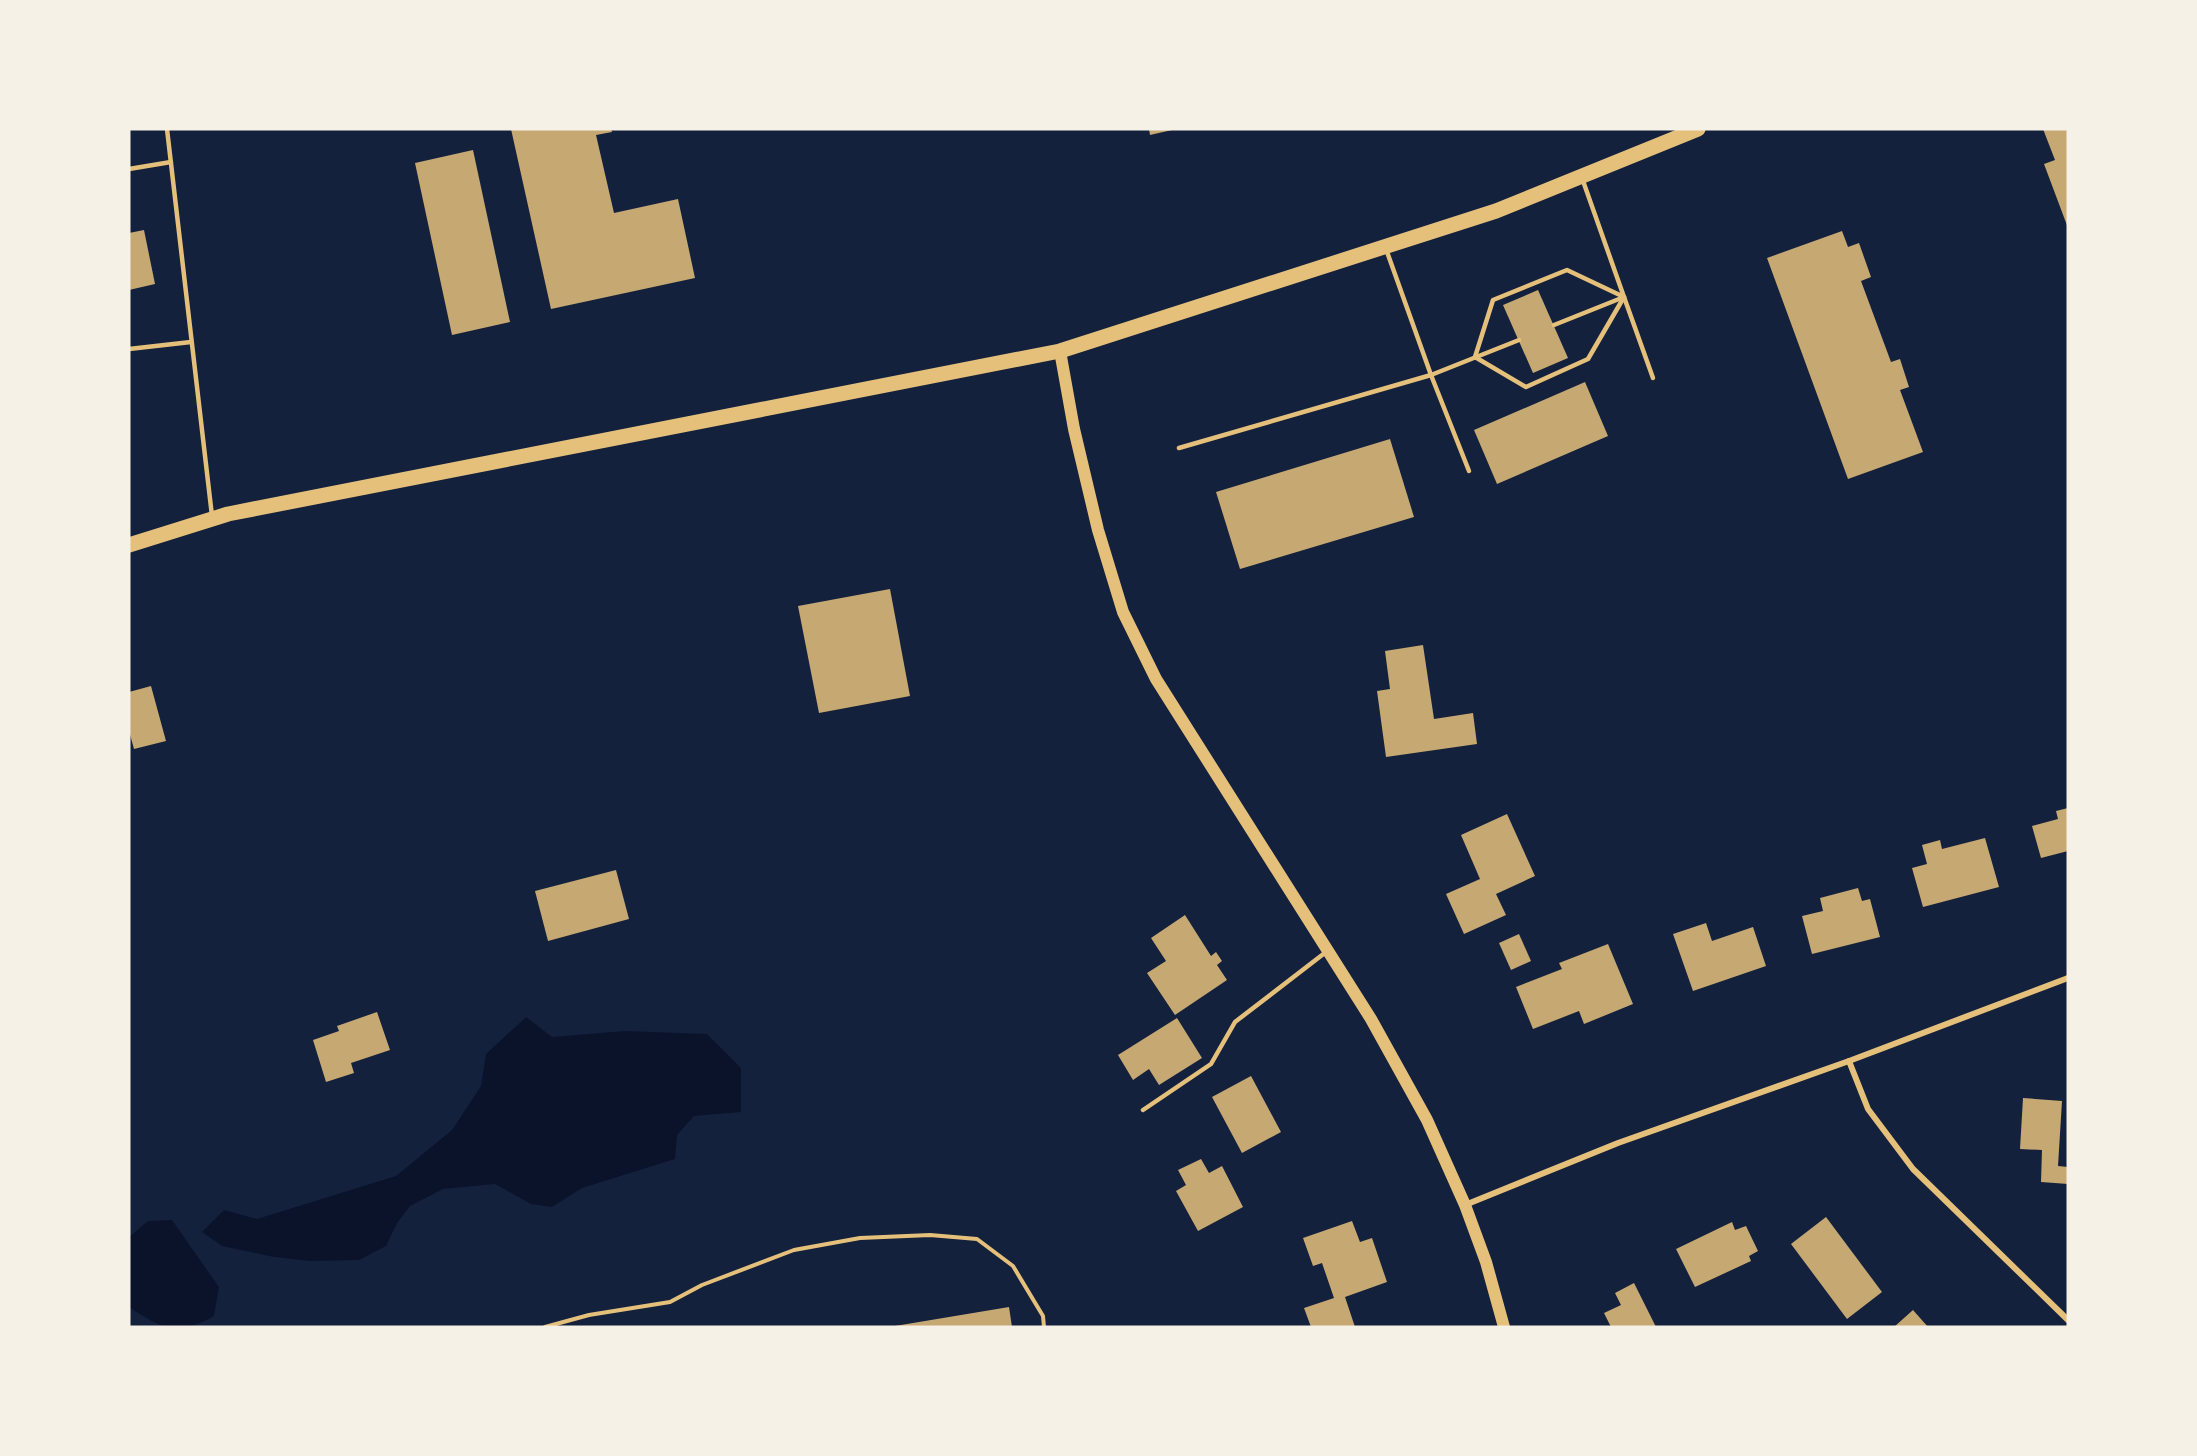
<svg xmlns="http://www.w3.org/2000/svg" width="2197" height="1456" viewBox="0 0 2197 1456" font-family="'Archivo Narrow',sans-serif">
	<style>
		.water { fill: #0b132b }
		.building { fill: #c6a872 }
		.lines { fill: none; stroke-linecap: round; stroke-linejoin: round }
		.path { stroke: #e5c07b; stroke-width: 4 }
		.service { stroke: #e5c07b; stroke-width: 4.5 }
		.minor { stroke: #e5c07b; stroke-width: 6 }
		.secondary { stroke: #e5c07b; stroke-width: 12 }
		.primary { stroke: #e5c07b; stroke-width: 15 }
	</style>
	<rect width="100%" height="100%" fill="#14213d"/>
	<g class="water">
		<path d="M526,1017L552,1037L625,1031L707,1034L741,1068V1112L694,1116L677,1135L675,1159L582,1188L552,1207L531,1204L495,1184L443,1189L410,1206L397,1223L386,1246L359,1260L310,1261L274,1257L222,1246L202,1232L224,1210L257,1219L396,1176L452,1130L481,1086L486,1054Z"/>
		<path d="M172,1220L219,1287L214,1316C177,1337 162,1329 129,1307V1237L148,1221Z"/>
	</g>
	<g class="building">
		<path d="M511,129H611L612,132L596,135L614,213L678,199L695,278L551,309Z"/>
		<path d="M1149,129H1172V130L1150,135Z"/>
		<path d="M2043,129H2068V228L2044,164L2055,160Z"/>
		<path d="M473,150L510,322L452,335L415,163Z"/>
		<path d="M144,230L155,284L129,290V233Z"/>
		<path d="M1842,231L1848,247L1859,243L1871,277L1861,281L1891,362L1900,359L1909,387L1900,390L1923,452L1848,479L1767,258Z"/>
		<path d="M1538,290L1568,358L1533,373L1503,305Z"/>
		<path d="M1585,382L1608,436L1497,484L1474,430Z"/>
		<path d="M1390,439L1414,517L1240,569L1216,492Z"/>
		<path d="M890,589L910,696L819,713L798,606Z"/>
		<path d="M1423,645L1434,719L1473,713L1477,744L1386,757L1377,691L1390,689L1385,651Z"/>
		<path d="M151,686L166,741L134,749L129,731V692Z"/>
		<path d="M2068,808V851L2041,858L2032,826L2058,819L2056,811Z"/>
		<path d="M1507,814L1535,876L1496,894L1506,915L1464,934L1446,894L1480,879L1461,835Z"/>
		<path d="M1985,838L1999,887L1923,907L1912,868L1927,864L1922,845L1940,840L1942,849Z"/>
		<path d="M616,870L629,919L548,941L535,891Z"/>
		<path d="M1858,888L1862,901L1870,899L1880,937L1812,954L1802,916L1823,911L1820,898Z"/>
		<path d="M1185,915L1211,956L1216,952L1222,961L1217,965L1227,980L1175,1015L1147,973L1166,961L1151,938Z"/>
		<path d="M1706,923L1712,941L1753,927L1766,966L1693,991L1673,934Z"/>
		<path d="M1519,934L1531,961L1511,970L1499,943Z"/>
		<path d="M1608,944L1633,1004L1584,1024L1579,1011L1533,1029L1516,987L1562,969L1559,963Z"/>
		<path d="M377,1012L390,1050L351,1063L354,1073L326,1082L313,1040L339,1031L337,1026Z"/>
		<path d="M1177,1018L1202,1058L1159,1085L1149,1069L1133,1080L1118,1055Z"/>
		<path d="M1251,1076L1281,1132L1242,1153L1212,1097Z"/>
		<path d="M2023,1098L2062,1101L2058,1166L2068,1167V1184L2041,1182L2042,1150L2020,1149Z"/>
		<path d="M1201,1159L1209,1173L1222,1166L1243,1207L1198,1231L1176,1191L1186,1185L1178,1170Z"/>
		<path d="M1826,1217L1882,1292L1847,1319L1791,1244Z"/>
		<path d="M1352,1221L1360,1242L1372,1238L1387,1282L1345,1297L1355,1327H1311L1304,1308L1334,1298L1322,1263L1313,1266L1303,1238Z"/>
		<path d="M1732,1222L1735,1230L1746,1226L1758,1251L1749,1256L1751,1261L1695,1287L1676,1249Z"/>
		<path d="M1634,1283L1656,1327H1611L1604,1313L1621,1305L1615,1293Z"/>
		<path d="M1009,1307L1012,1327H895V1326Z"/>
		<path d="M1913,1310L1928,1327H1894Z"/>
	</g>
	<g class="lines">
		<path class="path" d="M545,1327L589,1315L670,1302L702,1285L794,1250L860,1238L930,1235L977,1239L1013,1266L1043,1316L1044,1327"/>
		<g class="service">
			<path d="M167,129L212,516"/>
			<path d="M129,169L171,162"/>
			<path d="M1567,270L1624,297L1588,359L1526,387L1475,357L1493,300Z"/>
			<path d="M1624,297L1653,378"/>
			<path d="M1554,325L1624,297L1582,178"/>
			<path d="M129,349L191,342"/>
			<path d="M1179,448L1431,375L1386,249"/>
			<path d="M1469,471L1431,375L1519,340"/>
			<path d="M1143,1110L1211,1064L1235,1022L1326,952"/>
		</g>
		<g class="minor">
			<path d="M1849,1061L1868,1109L1913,1169L2068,1320"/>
			<path d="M1465,1205L1618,1143L1849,1061L2068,978"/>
		</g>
		<path class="secondary" d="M1060,351L1074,429L1098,530L1123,612L1156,679L1371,1019L1427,1120L1465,1205L1486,1262L1504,1327"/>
		<path class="primary" d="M129,545L228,514L1060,351L1496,211L1698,129"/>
	</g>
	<rect width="2197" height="1456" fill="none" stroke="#f6f1e7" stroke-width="261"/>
</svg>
